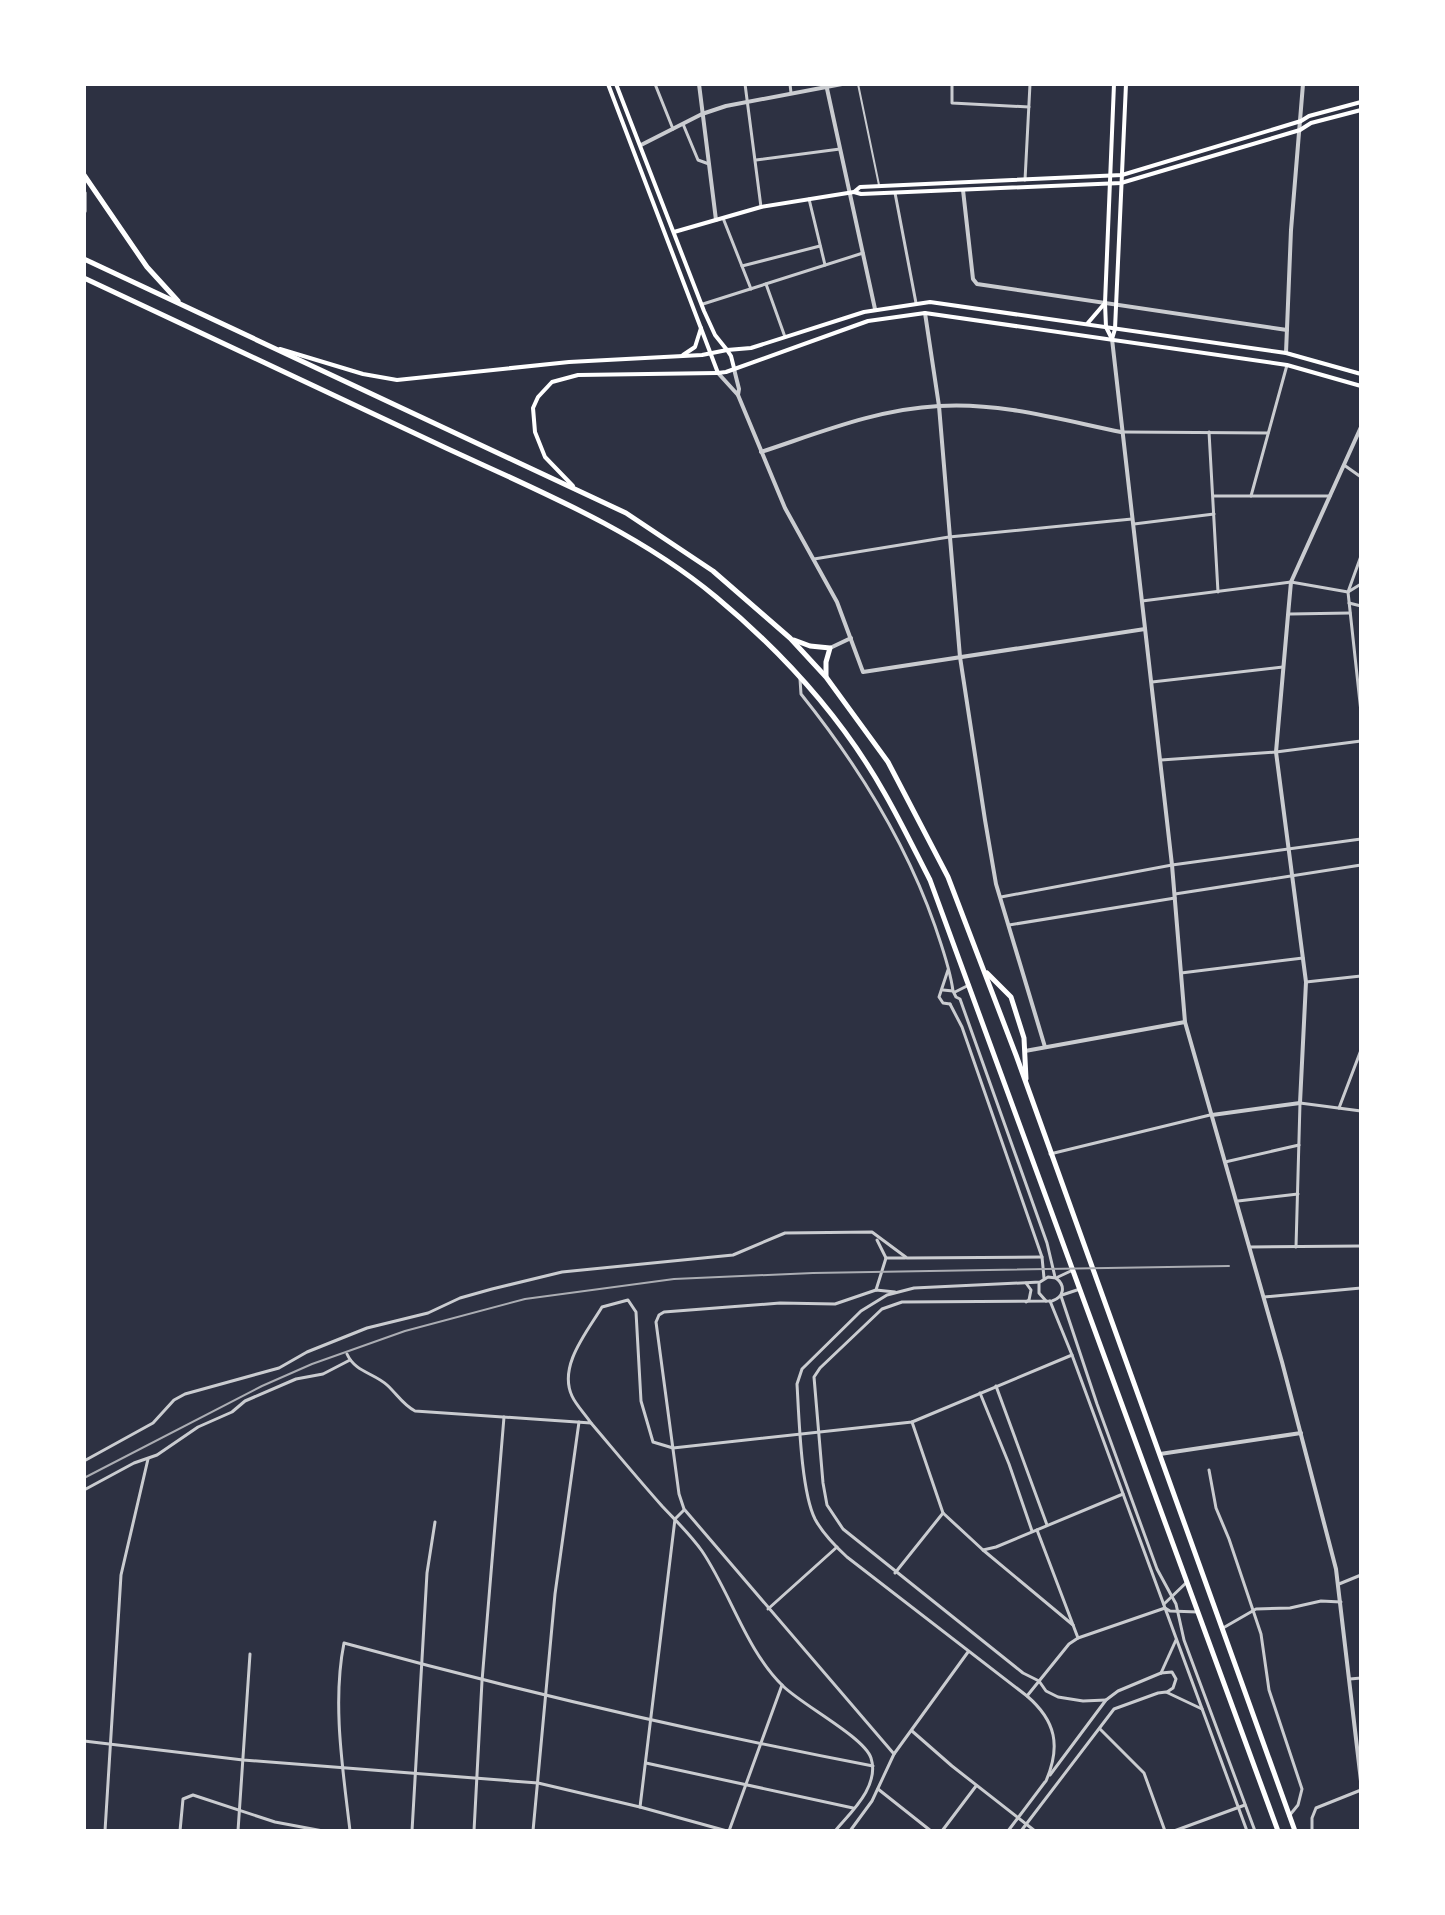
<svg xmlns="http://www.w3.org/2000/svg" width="1445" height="1915" viewBox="0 0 1445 1915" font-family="'Sofia Sans Condensed',sans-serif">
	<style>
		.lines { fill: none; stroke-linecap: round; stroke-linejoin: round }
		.pedestrian { stroke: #caccd0; stroke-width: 2 }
		.minor { stroke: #caccd0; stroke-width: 3 }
		.tertiary { stroke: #caccd0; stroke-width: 4 }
		.secondary { stroke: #fff; stroke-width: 4 }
		.trunk { stroke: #fff; stroke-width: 5 }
		.rail { stroke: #abadb3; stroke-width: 2 }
	</style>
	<rect width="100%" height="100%" fill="#2d3142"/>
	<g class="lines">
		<path class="pedestrian" d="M858,84L879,185"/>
		<g class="minor">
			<path d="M655,84L673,129"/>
			<path d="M745,84L761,207"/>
			<path d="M790,84L791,93"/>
			<path d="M952,84V103L1029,107"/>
			<path d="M683,124L698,160L709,164"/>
			<path d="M756,160L840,149"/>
			<path d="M1025,180L1030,84"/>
			<path d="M895,193L916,303"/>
			<path d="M809,199L825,265"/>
			<path d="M723,218L751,289"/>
			<path d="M742,266L820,246"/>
			<path d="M766,284L785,337"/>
			<path d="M703,304L863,253"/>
			<path d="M1124,432L1268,433"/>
			<path d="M1209,432L1218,592"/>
			<path d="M1344,465L1361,477"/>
			<path d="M1214,496H1330"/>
			<path d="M1251,496L1287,365"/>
			<path d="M1134,524L1214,514"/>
			<path d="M1361,556L1348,592L1361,712"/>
			<path d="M814,559L949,537L1132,519"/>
			<path d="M1348,592L1361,584"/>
			<path d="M1142,601L1291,582L1348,592"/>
			<path d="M1349,603L1361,606"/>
			<path d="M1290,614L1350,613"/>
			<path d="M800,679L801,694C857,764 905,840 935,926C942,947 950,968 953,991"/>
			<path d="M1152,682L1283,667"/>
			<path d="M1161,760L1276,752L1361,741"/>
			<path d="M1175,894L1361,865"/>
			<path d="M1001,897L1172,865L1361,839"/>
			<path d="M1009,925L1175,898"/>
			<path d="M948,970L939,997L943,1003L950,1004"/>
			<path d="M1181,973L1303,958"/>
			<path d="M1306,982L1361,976"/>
			<path d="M943,990L953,991L956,997L960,999L1047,1243L1055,1277"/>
			<path d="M955,992L969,985"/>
			<path d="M950,1004L962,1027L1042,1257L1044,1278"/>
			<path d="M1339,1108L1361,1050"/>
			<path d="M1050,1154L1210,1115"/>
			<path d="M1225,1162L1299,1145"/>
			<path d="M1238,1201L1298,1194"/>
			<path d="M877,1240L886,1258"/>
			<path d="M1250,1247L1361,1246"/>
			<path d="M1296,1247L1300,1103L1361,1111"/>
			<path d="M1058,1277L1073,1270"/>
			<path d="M1056,1278C1066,1286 1064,1297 1052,1301L902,1302L882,1309L820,1368L814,1377L823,1483L827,1505L843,1529L1023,1673L1039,1681L1046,1691L1058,1697L1083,1701L1106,1700"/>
			<path d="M1039,1284V1293L1046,1301"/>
			<path d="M876,1290L886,1258H905"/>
			<path d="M1062,1295L1080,1289"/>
			<path d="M1061,1296L1097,1404L1157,1569L1176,1604L1184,1640L1255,1831"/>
			<path d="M1264,1297L1361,1288"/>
			<path d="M1050,1301L1072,1355L1247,1831"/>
			<path d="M1026,1302L1029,1300L1031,1290L1026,1283"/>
			<path d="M347,1354C355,1372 374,1373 387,1385C397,1394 403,1405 415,1411L591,1423C585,1414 576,1405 572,1396C558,1366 587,1332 602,1307L628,1300L636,1312L641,1401L653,1442L673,1448L912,1422L1072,1355"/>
			<path d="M996,1386L1047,1525"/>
			<path d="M980,1393L1009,1464L1032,1531"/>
			<path d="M912,1422L943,1513L983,1550L1073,1625"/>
			<path d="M591,1423C614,1450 638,1479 662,1506C676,1521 690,1534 702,1551C731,1594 746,1650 783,1686C802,1705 864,1737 871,1758C880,1786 851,1812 835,1831"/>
			<path d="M84,1461L153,1423L174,1400L185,1394L279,1368L307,1352L367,1328L428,1313L460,1298L492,1289L562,1272L733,1255L785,1233L872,1232L907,1258L1042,1257"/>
			<path d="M1209,1470L1216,1508L1229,1539L1261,1634L1269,1690L1302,1789L1298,1805L1289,1816"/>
			<path d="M84,1490L134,1463L157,1455L198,1427L232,1412L245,1401L296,1379L323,1374L350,1360"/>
			<path d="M1037,1530L1078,1638"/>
			<path d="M983,1550L996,1547L1123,1494"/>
			<path d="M895,1573L943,1513"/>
			<path d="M1339,1584L1361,1575"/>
			<path d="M1164,1604L1187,1582"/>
			<path d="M768,1609L837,1547"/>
			<path d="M1223,1628L1256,1609L1290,1608L1321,1601L1341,1602"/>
			<path d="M1161,1673L1176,1640"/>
			<path d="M1161,1673L1172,1672L1176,1679L1173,1688L1167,1692"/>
			<path d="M1350,1679L1361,1678"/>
			<path d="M1027,1696L1069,1644L1078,1638L1165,1608L1170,1611L1198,1612"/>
			<path d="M1100,1729L1144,1773L1165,1831"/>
			<path d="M912,1731L952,1766L1035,1831"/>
			<path d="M84,1741L243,1760L538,1783L640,1807L727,1831"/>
			<path d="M894,1754L684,1509L679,1494L656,1322L659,1315L664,1312L780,1303L835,1304L876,1290L895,1292"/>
			<path d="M646,1763L853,1808"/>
			<path d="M1050,1775L1106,1700L1118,1691L1161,1673"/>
			<path d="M1046,1781C1061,1746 1056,1721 1027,1696L847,1557C835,1546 823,1534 815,1519C801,1491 799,1417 797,1384L802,1369L861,1311L887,1295L914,1288L1040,1282L1048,1277L1056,1278"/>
			<path d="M878,1789L931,1831"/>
			<path d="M640,1807L675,1519L684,1510"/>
			<path d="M105,1831L121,1575L148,1459"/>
			<path d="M180,1831L183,1799L193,1795L275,1822L323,1831"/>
			<path d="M238,1831L250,1654"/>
			<path d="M350,1831C343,1770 332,1703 344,1643C519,1691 695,1732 873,1766"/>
			<path d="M412,1831L427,1573L435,1522"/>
			<path d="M474,1831L482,1681L504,1417"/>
			<path d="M533,1831L555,1594L579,1422"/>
			<path d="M729,1831L782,1685"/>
			<path d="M850,1831L872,1801L894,1754L968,1652"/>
			<path d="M942,1831L976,1786"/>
			<path d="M1008,1831L1045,1782"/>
			<path d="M1021,1831L1114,1709L1158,1693L1166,1692L1202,1709"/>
			<path d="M1174,1831L1245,1805"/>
			<path d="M1312,1831V1818L1316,1808L1361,1790"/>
		</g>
		<g class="tertiary">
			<path d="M699,84L716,220"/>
			<path d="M826,84L875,309"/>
			<path d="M641,145L702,114L726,106L842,84"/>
			<path d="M963,190L973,279L977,284L1287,330"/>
			<path d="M925,313L939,406L960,657L985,820L996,884L1045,1047"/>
			<path d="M1112,339L1172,865L1185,1022L1282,1362L1336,1569L1361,1781"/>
			<path d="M1286,353L1291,230L1303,84"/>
			<path d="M718,373L738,395L739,389L734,369"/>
			<path d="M738,395L785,508L837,602L863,672L1145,629"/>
			<path d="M761,452C819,433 877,409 939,406C1000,402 1062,420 1121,432"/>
			<path d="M830,648L851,638"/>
			<path d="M1025,1051L1185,1022"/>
			<path d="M1212,1115L1300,1103L1306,982L1276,752L1288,615L1291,582L1361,427"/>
			<path d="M1160,1454L1301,1433"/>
		</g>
		<g class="secondary">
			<path d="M608,84L718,373L726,372L868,321L925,313L1287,365L1361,386"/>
			<path d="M616,84L704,311L715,335L727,350L751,348L864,312L930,302L1286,353L1361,374"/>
			<path d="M854,192L861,194L1121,183L1300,130L1311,123L1361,110"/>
			<path d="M674,232L761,207L854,192L860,187L1122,175L1301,121L1309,116L1361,102"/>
			<path d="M1087,324L1105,303"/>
			<path d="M1112,339L1106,327L1105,303L1114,84"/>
			<path d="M1112,339L1115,329L1126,84"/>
			<path d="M280,349L363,374L397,380L569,362L702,355L727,350L731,356L734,368"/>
			<path d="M683,355L695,347L701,328"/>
			<path d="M573,486L545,457L535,432L533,408L538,397L552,382L578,375L717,373"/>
		</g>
		<g class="trunk">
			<path d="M84,175L147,267L178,301"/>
			<path d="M84,193V211"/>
			<path d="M84,259L626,513L713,571L790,638L826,677L888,762L948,877L1016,1055L1295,1831"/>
			<path d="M84,278C205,335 326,391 446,448C539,491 637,531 716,597C782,652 843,719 885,794C901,822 915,851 930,880L1278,1831"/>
			<path d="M794,640L810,646L830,648L826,662V676"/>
			<path d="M987,973L1011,997L1024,1038L1026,1079"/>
		</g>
		<path class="rail" d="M84,1478L262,1386L312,1364L405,1331L525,1299L674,1279L813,1273L1229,1266"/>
	</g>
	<rect width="1445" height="1915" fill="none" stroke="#ffffff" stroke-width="172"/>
</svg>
